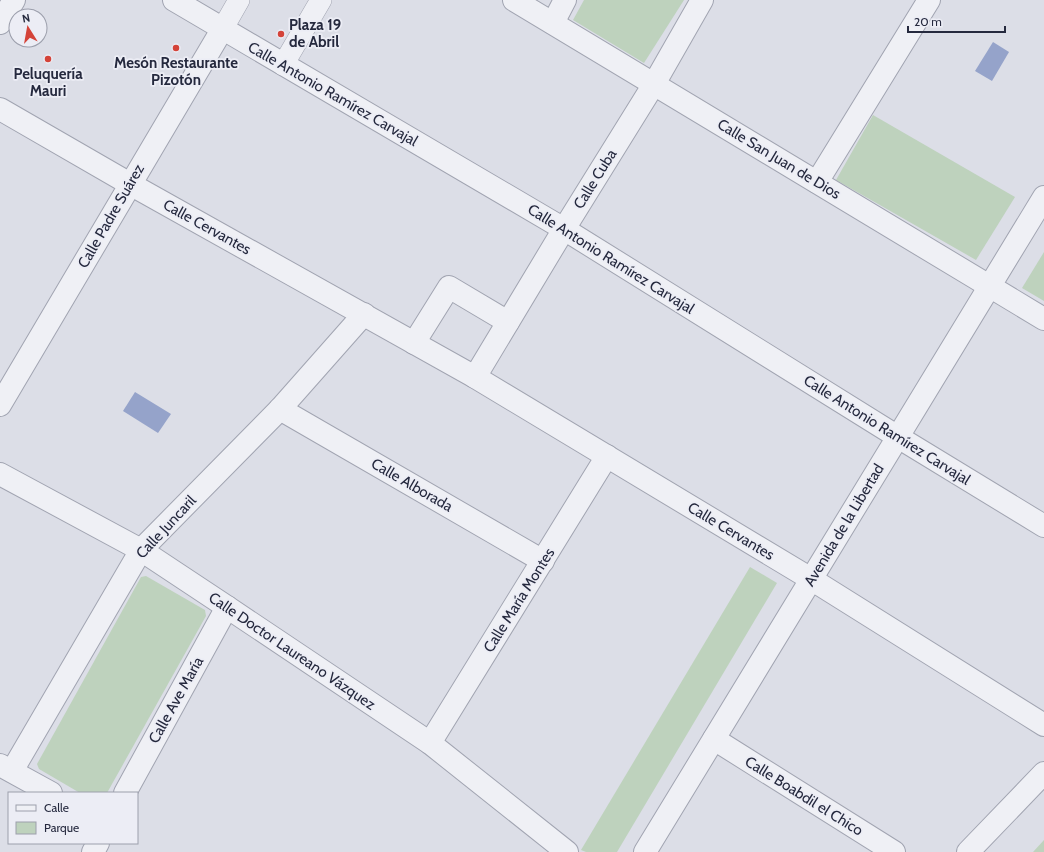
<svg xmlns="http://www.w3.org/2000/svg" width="1044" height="852" viewBox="0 0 1044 852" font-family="Cabin,sans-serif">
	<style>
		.green { fill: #bed2bd }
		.water { fill: #95a3ca }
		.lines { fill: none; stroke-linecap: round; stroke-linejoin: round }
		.pedestrian-casing { stroke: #a1a4b1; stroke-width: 22 }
		.minor-casing { stroke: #a1a4b1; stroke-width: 24 }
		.tertiary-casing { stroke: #a1a4b1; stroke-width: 24 }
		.pedestrian { stroke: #eff0f5; stroke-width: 21 }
		.minor { stroke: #eff0f5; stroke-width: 22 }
		.tertiary { stroke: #eff0f5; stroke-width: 22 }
		.poi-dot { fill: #d44339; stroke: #ecedf5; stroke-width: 1.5 }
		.labels { text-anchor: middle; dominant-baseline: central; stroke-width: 3.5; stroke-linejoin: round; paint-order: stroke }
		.poi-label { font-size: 15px; font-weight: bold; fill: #25293e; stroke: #ecedf5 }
		.street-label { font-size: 15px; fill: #25293e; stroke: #ecedf5 }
	</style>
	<rect width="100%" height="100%" fill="#dcdee7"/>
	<g class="green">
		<path d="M584,0H684L644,63L573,20Z"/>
		<path d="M873,115L1015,197L976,260L836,180Z"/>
		<path d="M1044,252V301L1022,288Z"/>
		<path d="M750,567L777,583L617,852H586L581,850Z"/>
		<path d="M146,576L205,610L206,616L107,793H80L39,769L37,764L141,577Z"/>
		<path d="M1044,840V852H1033Z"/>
	</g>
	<g class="water">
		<path d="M993,42L1009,52L992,81L975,71Z"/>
		<path d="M135,392L171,414L158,433L123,411Z"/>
	</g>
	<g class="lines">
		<g class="pedestrian-casing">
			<g id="pedestrian">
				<path d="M223,28L239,0"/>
				<path d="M283,65L321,0"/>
			</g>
		</g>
		<g class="minor-casing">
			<g id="minor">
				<path d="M174,0L564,229L898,437L1044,526"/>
				<path d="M514,0L1044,319"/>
				<path d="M553,23L565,0"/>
				<path d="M0,109L130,184L475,377L811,579L1044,725"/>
				<path d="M817,182L929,0"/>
				<path d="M414,343L449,287L508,322"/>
				<path d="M475,377L564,229L654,84L702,0"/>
				<path d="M0,405L223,28"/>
				<path d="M280,409L543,561"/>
				<path d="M0,474L141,550L227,607L430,743L567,852"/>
				<path d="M714,739L894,852"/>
				<path d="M430,743L607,456"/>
				<path d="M0,765L51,793"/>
				<path d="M12,771L141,550L280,409L364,314"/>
				<path d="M125,793L227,607"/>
				<path d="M93,852L98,843"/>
				<path d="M645,852L1044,197"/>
				<path d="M968,852L1044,773"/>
			</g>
		</g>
		<g class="tertiary-casing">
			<path id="tertiary" d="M0,23L14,0"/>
		</g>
		<use href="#pedestrian" class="pedestrian"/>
		<use href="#minor" class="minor"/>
		<use href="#tertiary" class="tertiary"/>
	</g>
	<g class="poi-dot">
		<circle cx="281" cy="34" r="4"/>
		<circle cx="176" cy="48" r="4"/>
		<circle cx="48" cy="59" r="4"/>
	</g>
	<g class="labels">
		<g class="poi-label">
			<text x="289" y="25" text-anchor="start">Plaza 19<tspan x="289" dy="17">de Abril</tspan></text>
			<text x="176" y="63">Mesón Restaurante<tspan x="176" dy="17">Pizotón</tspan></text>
			<text x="48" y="74">Peluquería<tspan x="48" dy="17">Mauri</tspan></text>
		</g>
		<g class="street-label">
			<text transform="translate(333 94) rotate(30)">Calle Antonio Ramírez Carvajal</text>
			<text transform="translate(779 159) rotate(31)">Calle San Juan de Dios</text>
			<text transform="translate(595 179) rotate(-58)">Calle Cuba</text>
			<text transform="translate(111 216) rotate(-60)">Calle Padre Suárez</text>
			<text transform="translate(207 227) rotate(29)">Calle Cervantes</text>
			<text transform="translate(611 259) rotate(32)">Calle Antonio Ramírez Carvajal</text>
			<text transform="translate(887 430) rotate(32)">Calle Antonio Ramírez Carvajal</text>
			<text transform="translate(412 485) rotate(30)">Calle Alborada</text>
			<text transform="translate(844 525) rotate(-59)">Avenida de la Libertad</text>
			<text transform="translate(166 527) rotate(-47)">Calle Juncaril</text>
			<text transform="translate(731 531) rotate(31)">Calle Cervantes</text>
			<text transform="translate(519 600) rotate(-58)">Calle María Montes</text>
			<text transform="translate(292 651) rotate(34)">Calle Doctor Laureano Vázquez</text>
			<text transform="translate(176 700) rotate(-61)">Calle Ave María</text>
			<text transform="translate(804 796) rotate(32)">Calle Boabdil el Chico</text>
		</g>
	</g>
	<rect x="8" y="792" width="130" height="52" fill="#ecedf5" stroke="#9c9fac"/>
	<rect x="16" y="805" width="20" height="6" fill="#eff0f5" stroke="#9c9fac"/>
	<text x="44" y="812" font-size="12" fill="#25293e">Calle</text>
	<rect x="16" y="822" width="20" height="12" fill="#bed2bd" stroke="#9c9fac"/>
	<text x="44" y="832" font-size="12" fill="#25293e">Parque</text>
	<g transform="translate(28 28) rotate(349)"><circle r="19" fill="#ecedf5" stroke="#9c9fac"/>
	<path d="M0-3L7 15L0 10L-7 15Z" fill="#d44339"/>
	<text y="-6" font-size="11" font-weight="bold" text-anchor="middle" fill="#25293e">N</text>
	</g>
	<path d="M908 26v6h97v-6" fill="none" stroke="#25293e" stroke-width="2"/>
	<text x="914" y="26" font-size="12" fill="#25293e" stroke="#ecedf5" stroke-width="3" paint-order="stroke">20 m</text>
</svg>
